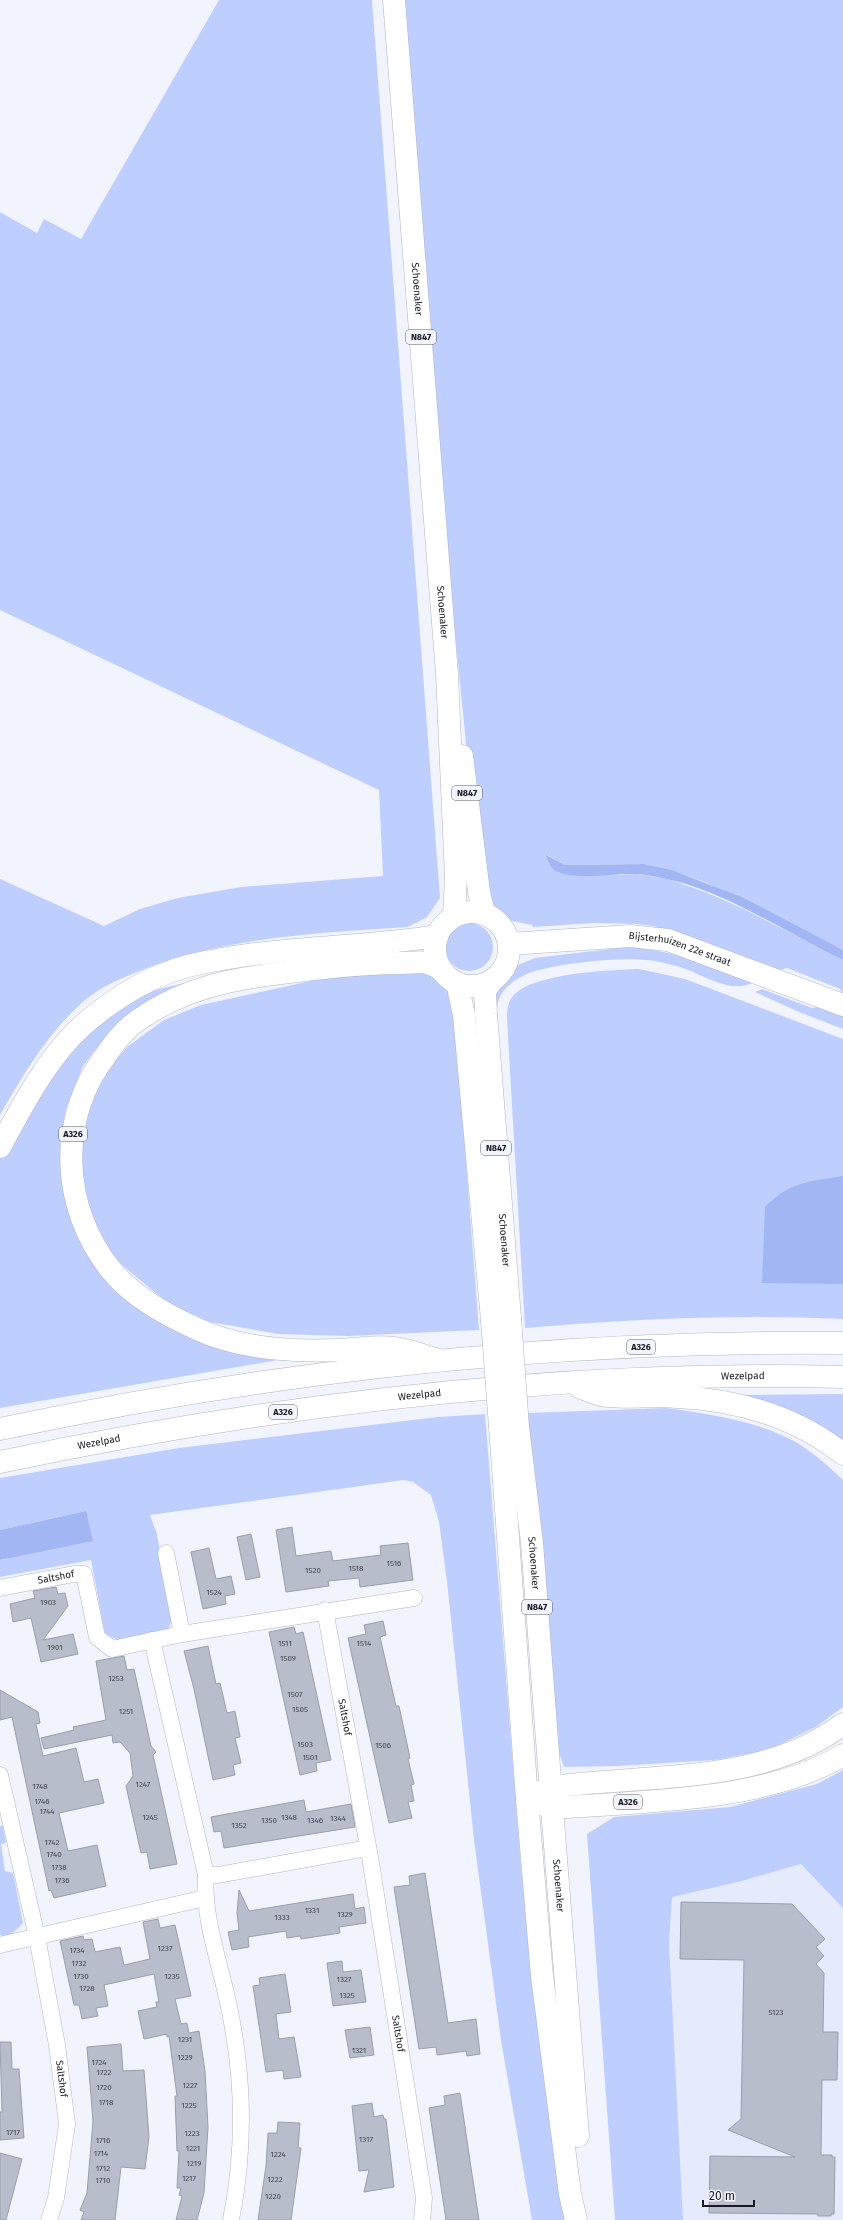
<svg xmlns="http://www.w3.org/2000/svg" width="843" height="2220" viewBox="0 0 843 2220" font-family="'Fira Sans',sans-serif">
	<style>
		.built { fill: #e5ebfd }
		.green { fill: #beceff }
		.water { fill: #a2b6f4 }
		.building { fill: #b8bdcb; stroke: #999eac }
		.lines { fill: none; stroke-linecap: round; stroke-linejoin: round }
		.minor-casing { stroke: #b1b6c4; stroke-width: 17 }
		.secondary-casing { stroke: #b1b6c4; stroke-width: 23 }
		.primary-casing { stroke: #b1b6c4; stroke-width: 23 }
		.motorway-casing { stroke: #b1b6c4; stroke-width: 23 }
		.minor { stroke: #fff; stroke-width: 16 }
		.secondary { stroke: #fff; stroke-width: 22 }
		.primary { stroke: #fff; stroke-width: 22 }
		.motorway { stroke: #fff; stroke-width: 22 }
		.primary-bridge-casing { stroke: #b1b6c4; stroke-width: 23; stroke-linecap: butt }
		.primary-bridge { stroke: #fff; stroke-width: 22 }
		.labels { text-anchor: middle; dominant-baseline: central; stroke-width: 3; stroke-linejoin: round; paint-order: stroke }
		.number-label { font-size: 8px; fill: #41434b }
		.shield { fill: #f1f4fd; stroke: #5a5b62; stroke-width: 1 }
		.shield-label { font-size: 9px; font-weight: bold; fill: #191a20 }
		.street-label { font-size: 10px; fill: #191a20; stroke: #f1f4fd }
	</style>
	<rect width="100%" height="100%" fill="#f1f4fd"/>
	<path class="built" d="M843,1791V2220H640L657,1878Z"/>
	<g class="green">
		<path d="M219,0H372L440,898L427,917L408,927C319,933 220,937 137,972C119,979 99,988 84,1001C49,1031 23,1075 0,1115V879L104,926L140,909L178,898L241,887L383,876L379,790L0,610V212L37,233L44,219L81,239Z"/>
		<path d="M400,0H843V950L705,882L671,870L644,864L565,865L547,855L548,863L559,873L589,876L637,874L668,879L705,892L742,908L843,960V994L840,989L787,968L780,970L676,932L653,926L637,924L594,923L533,927L532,925L512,921L490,903L469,773L451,593Z"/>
		<circle cx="469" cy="947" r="24"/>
		<path d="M627,947C673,950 709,965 752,981V983C730,994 702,974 680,967C672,965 664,963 656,961C621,956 570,962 535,971C522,975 508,983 501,995C494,1004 495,1045 494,1058L496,988L518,965L535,958Z"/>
		<path d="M419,969L437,981L450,994L467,1092L466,1162L479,1330L348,1336L278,1334L210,1322L169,1304L116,1260L97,1232L81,1193L78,1160L84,1119L101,1078L127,1047L164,1020L201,1005L315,980Z"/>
		<path d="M639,969L685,979L843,1039V1319C737,1314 631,1319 525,1328L507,1019C507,1011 507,1003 513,996C533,973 609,970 639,969Z"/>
		<path d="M189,982L176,987L142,1005L109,1032L83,1066L66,1109L60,1145L63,1185L97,1269L227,1347L278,1360L0,1408V1154L22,1115L89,1026L146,992Z"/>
		<path d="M762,989L812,1008L818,1007L843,1014V1029L799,1012L755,992Z"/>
		<path d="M843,1394V1443C809,1416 783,1405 741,1395Z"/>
		<path d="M666,1408C704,1413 756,1421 790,1439C810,1449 827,1465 843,1480V1707L816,1727L768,1750L715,1760L618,1766L564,1767L557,1747L528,1413Z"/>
		<path d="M485,1414L521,1866L537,2015L565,2220H532L501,2040L474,1840L447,1581L439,1522L431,1495L413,1482L404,1480L150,1515L157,1534L172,1619L168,1630L118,1640L105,1634L91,1560L0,1577V1560L7,1559L86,1511L0,1530V1478L179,1448L438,1417Z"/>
		<path d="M843,1770V1908L801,1864L738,1882L672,1897L669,1944L683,2220H615L587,1834L614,1817L730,1807L817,1784Z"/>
		<path d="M0,1826H3L6,1843L1,1844L5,1871L13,1873L23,1923C17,1930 9,1938 0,1935Z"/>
	</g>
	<g class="water">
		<path d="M546,855L565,865L644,864L672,870L744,898L843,950V960C786,933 719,887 657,877C650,876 643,874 636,874C611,873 584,880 560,873C552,870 547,862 546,855Z"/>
		<path d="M843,1176V1284L762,1283L765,1207C791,1181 808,1182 843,1176Z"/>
		<path d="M86,1511L93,1541L0,1560V1530Z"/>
	</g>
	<g class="building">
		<path d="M292,1527L296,1556L331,1551L333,1561L381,1555L380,1546L408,1543L413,1580L360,1587L359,1578L328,1581L329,1586L286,1592L276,1530Z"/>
		<path d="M251,1534L260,1577L246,1580L237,1537Z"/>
		<path d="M209,1548L216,1579L231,1576L235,1594L225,1596L226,1604L203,1609L191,1552Z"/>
		<path d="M56,1587L58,1594L65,1593L68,1606L43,1640L73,1634L78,1654L41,1662L31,1618L13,1622L10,1604L35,1598L33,1591Z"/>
		<path d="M383,1621L386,1635L380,1637L396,1706H399L410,1758L408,1759L414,1784L411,1785L414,1801L408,1802L412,1818L389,1823L348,1638L366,1634L364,1625Z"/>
		<path d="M294,1627L296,1634L303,1632L331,1760L316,1763L317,1771L300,1775L269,1632Z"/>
		<path d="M208,1646L216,1684L220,1683L227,1713L235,1711L240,1737L235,1738L241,1763L233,1765L235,1775L213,1780L194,1689L184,1651Z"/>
		<path d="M124,1656L127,1670L134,1669L151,1746L156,1752L153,1755L177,1864L150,1869L147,1852L141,1853L126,1786L133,1776L130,1753L120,1742L113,1743L112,1735L44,1749L41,1738L74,1730L73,1727L106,1720L96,1661Z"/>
		<path d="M0,1690L38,1712L40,1723L36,1724L43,1756L76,1748L84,1782L98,1779L104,1803L59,1813L68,1851L97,1845L106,1886L54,1898L51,1890L49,1891L12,1717L0,1720Z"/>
		<path d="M304,1800L306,1812L351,1804L355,1827L224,1848L221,1831L214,1832L211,1817Z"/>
		<path d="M425,1873L448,2023L476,2019L480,2054L467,2056L466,2051L437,2055L436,2047L419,2049L394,1887L410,1885L409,1876Z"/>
		<path d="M239,1890L249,1911L353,1894L355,1909L364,1907L366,1923L339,1927L340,1933L301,1939L300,1936L287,1938L286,1931L248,1937L249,1947L232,1950L228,1932L239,1930L237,1913Z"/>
		<path d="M681,1902L792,1904L825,1939L816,1947L824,1956L816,1964L824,1973L823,2032H838L837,2080H822L821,2155H832V2157H835L834,2214H831V2216H818V2214L709,2213L710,2156L795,2157L728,2130L741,2119L744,1960L680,1959Z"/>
		<path d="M158,1919L160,1928L175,1925L191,1996L175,1999L181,2024L187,2023L189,2033L199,2031L205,2071L208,2127L204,2193L197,2220H176L182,2196L179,2195L181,2188H177L179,2151H177L175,2096H177L169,2036L167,2037V2034L144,2039L138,2011L157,2007L156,2002H159L154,1974L104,1985L108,2006L96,2008L98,2016L82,2019L79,2005H74L60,1941L83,1936L84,1940L92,1939L95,1952L120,1947L124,1965L150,1959L143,1922Z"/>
		<path d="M342,1961L343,1972L361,1970L366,2002L333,2006L327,1963Z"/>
		<path d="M285,1974L291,2012L276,2014L279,2039L294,2037L301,2077L284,2079L283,2070L266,2072L253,1986L260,1985L259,1978Z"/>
		<path d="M370,2027L374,2055L350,2058L345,2030Z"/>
		<path d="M0,2042H11L12,2069H19L24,2138L0,2140V2112H2Z"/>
		<path d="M121,2044L123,2071L144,2070L149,2137L145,2169L121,2167L115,2220H81L84,2212L80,2210L87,2193L93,2121L87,2047Z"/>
		<path d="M460,2093L470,2161L479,2220H446L429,2108L445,2105L444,2096Z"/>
		<path d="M372,2103L374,2117L383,2115L384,2119H386L394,2187L364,2192L369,2170L359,2171L352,2106Z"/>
		<path d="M278,2122L300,2123L298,2148H301L291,2220H258L266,2166L268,2133H277Z"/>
		<path d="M0,2153L22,2159L6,2220H0Z"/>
	</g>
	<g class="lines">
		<g class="minor-casing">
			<g id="minor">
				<path d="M166,1553L182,1634"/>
				<path id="s1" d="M0,1588L74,1574H84L97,1637L112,1649L182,1634L414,1598"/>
				<path id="s2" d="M325,1610L370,1857L424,2198L422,2220"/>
				<path d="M152,1640L206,1875C202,1917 222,1969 230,2012C244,2081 245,2150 231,2220"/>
				<path id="s3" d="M0,1775L37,1937L57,2045L67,2124L56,2198L49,2220"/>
				<path d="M206,1875H218L368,1848"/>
				<path d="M0,1945L205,1898"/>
			</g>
		</g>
		<g class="secondary-casing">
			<g id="secondary">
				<path id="s4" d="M509,944L630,936L668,940L843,1005"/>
				<path d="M527,1799L542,1976L570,2194L576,2220"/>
				<path id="s5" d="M552,1808L578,2136"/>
			</g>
		</g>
		<g class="primary-casing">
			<g id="primary">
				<path id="s6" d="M394,0L447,674L456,877L454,916"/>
				<path d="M462,756L479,892L484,913"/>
				<circle cx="472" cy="949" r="37"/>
				<path id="s7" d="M492,980L485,991L486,1014L510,1318"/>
				<path d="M457,983L464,1015L492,1320"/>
				<path d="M500,1427L527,1799"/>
				<path id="s8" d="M518,1427L532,1543L552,1806"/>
			</g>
		</g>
		<g class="motorway-casing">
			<g id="motorway">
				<path d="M0,1147C22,1106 48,1056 83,1025C113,999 150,976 188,966C269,946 355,949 437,936"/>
				<path d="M439,1360C425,1356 409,1350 394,1348C376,1345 355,1350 337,1350C291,1352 238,1348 197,1329C166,1315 133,1297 111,1270C61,1208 57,1119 106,1055C116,1040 130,1024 146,1015C199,980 261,975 323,968C350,965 376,963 403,963C411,963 420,961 427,963C431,964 436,967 440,968"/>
				<path d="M579,1387C588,1390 599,1396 608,1396C631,1398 655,1395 678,1397C738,1400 796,1417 843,1454"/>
				<path d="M0,1429C277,1370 560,1340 843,1343"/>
				<path id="s9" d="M0,1462C276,1404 560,1370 843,1377"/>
				<path d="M527,1799L551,1787C646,1774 763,1785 843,1724"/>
				<path d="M527,1799L552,1808C641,1801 766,1802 843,1755"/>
			</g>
		</g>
		<use href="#minor" class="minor"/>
		<use href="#secondary" class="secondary"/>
		<use href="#primary" class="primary"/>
		<use href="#motorway" class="motorway"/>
		<g class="primary-bridge-casing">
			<g id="primary-bridge">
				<path d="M510,1318L518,1427"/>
				<path d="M492,1320L500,1427"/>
			</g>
		</g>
		<use href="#primary-bridge" class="primary-bridge"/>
	</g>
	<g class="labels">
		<g class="number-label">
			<text x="394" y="1563">1516</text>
			<text x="356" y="1568">1518</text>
			<text x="313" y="1570">1520</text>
			<text x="214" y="1592">1524</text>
			<text x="48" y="1602">1903</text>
			<text x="285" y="1643">1511</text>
			<text x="364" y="1643">1514</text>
			<text x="55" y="1647">1901</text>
			<text x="288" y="1658">1509</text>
			<text x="116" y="1678">1253</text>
			<text x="295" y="1694">1507</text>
			<text x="300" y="1709">1505</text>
			<text x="126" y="1711">1251</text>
			<text x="305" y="1744">1503</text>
			<text x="383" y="1745">1506</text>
			<text x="310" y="1757">1501</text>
			<text x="143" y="1784">1247</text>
			<text x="40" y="1786">1748</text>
			<text x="42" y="1801">1746</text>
			<text x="47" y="1811">1744</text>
			<text x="150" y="1817">1245</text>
			<text x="289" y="1817">1348</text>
			<text x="338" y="1818">1344</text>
			<text x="269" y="1820">1350</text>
			<text x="315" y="1820">1346</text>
			<text x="239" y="1825">1352</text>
			<text x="52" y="1842">1742</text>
			<text x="54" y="1854">1740</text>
			<text x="59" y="1867">1738</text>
			<text x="62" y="1880">1736</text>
			<text x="312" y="1910">1331</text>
			<text x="345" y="1914">1329</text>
			<text x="282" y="1917">1333</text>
			<text x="165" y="1948">1237</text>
			<text x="77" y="1950">1734</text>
			<text x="79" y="1963">1732</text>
			<text x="81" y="1976">1730</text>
			<text x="172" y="1976">1235</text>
			<text x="344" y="1979">1327</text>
			<text x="87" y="1988">1728</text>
			<text x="347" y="1995">1325</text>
			<text x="776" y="2012">5123</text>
			<text x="185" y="2039">1231</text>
			<text x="359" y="2050">1321</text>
			<text x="185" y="2057">1229</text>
			<text x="99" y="2062">1724</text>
			<text x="104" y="2072">1722</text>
			<text x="190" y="2085">1227</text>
			<text x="104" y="2087">1720</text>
			<text x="106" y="2102">1718</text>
			<text x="189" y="2105">1225</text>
			<text x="13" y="2132">1717</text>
			<text x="192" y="2133">1223</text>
			<text x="366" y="2139">1317</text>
			<text x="103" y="2140">1716</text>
			<text x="193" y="2148">1221</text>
			<text x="101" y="2153">1714</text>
			<text x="278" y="2154">1224</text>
			<text x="194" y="2163">1219</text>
			<text x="103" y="2168">1712</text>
			<text x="189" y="2178">1217</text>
			<text x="275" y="2179">1222</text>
			<text x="103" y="2180">1710</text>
			<text x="273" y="2196">1220</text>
		</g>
		<g class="shield">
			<rect x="406" y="330" width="30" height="14" rx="3"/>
			<rect x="452" y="786" width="30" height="14" rx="3"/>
			<rect x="59" y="1127" width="28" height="14" rx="3"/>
			<rect x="481" y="1141" width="30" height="14" rx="3"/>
			<rect x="627" y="1340" width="28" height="14" rx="3"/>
			<rect x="269" y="1405" width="28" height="14" rx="3"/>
			<rect x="522" y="1600" width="30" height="14" rx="3"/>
			<rect x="614" y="1795" width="28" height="14" rx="3"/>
		</g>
		<g class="shield-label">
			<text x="421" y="337">N847</text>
			<text x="467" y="793">N847</text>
			<text x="73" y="1134">A326</text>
			<text x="496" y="1148">N847</text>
			<text x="641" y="1347">A326</text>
			<text x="283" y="1412">A326</text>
			<text x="537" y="1607">N847</text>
			<text x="628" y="1802">A326</text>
		</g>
		<g class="street-label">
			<text stroke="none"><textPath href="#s6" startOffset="290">Schoenaker</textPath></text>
			<text stroke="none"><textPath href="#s6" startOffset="614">Schoenaker</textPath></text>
			<text stroke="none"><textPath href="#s4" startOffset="173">Bijsterhuizen 22e straat</textPath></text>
			<text stroke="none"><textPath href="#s7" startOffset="263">Schoenaker</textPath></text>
			<text stroke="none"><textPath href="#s9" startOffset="749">Wezelpad</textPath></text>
			<text stroke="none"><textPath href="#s9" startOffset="425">Wezelpad</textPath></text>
			<text stroke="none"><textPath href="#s9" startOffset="101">Wezelpad</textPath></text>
			<text stroke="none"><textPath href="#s8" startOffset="137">Schoenaker</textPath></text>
			<text stroke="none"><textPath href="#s1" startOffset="57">Saltshof</textPath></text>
			<text stroke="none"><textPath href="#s2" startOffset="109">Saltshof</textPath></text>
			<text stroke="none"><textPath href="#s5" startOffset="78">Schoenaker</textPath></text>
			<text stroke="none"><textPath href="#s2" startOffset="430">Saltshof</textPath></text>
			<text stroke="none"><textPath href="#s3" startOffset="310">Saltshof</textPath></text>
		</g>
	</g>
	<path d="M703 2200v6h51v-6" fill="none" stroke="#191a20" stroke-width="2"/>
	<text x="709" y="2200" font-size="12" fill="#191a20" stroke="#f1f4fd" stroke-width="3" paint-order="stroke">20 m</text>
</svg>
